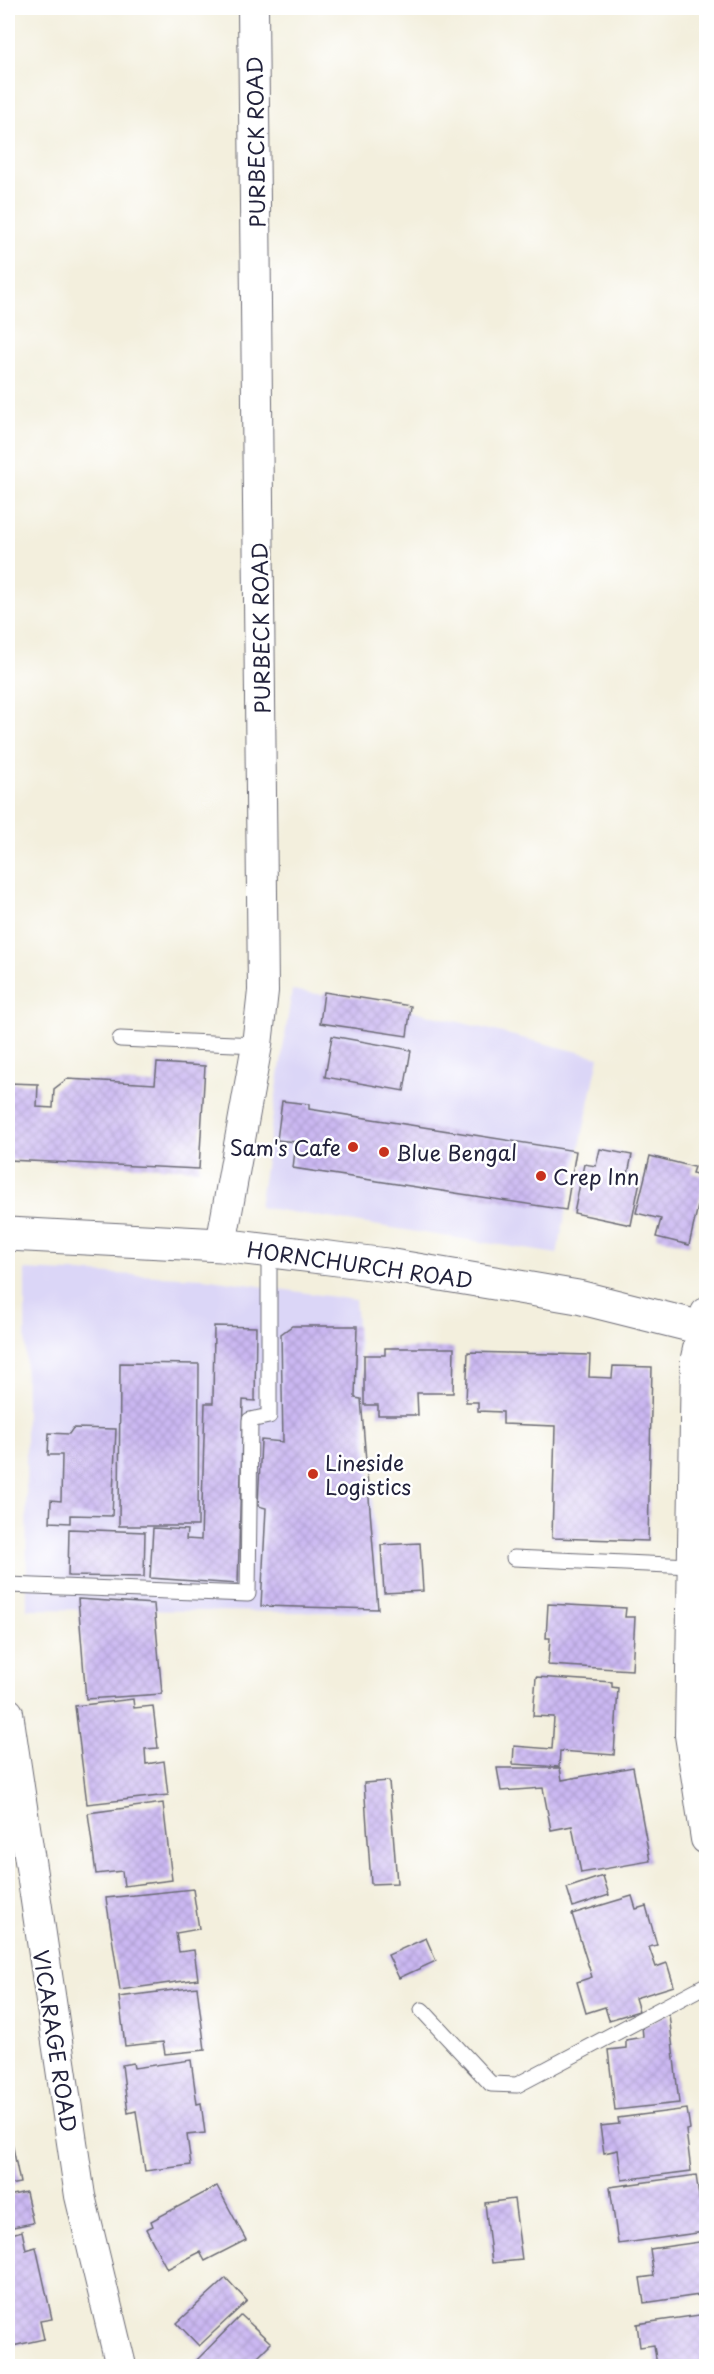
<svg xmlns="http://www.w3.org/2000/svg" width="714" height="2374" viewBox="0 0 714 2374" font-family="'Playpen Sans',sans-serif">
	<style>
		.built { fill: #dbd6f7 }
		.building { fill: url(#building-cross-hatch) }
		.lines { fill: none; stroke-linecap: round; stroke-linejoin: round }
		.service-casing { stroke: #6b6a74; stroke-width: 17 }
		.minor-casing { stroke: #6b6a74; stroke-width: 32 }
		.primary-casing { stroke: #6b6a74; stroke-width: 35 }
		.service { stroke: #fff; stroke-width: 15 }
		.minor { stroke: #fff; stroke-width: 30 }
		.primary { stroke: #fff; stroke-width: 33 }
		.poi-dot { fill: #c8321e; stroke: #fff; stroke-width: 2 }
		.labels { text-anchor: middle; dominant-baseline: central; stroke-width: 5; stroke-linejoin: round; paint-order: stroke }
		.street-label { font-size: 21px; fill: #22223b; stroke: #fff }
		.poi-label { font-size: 21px; fill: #22223b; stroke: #fff; text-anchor: start }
	</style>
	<defs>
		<pattern id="building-cross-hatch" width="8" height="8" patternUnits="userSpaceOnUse" patternTransform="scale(1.5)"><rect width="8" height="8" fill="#cbb8f2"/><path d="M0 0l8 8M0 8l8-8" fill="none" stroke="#ae9ed0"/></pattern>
	</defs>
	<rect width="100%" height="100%" fill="#fff"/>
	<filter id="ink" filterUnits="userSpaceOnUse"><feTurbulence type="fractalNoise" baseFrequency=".0167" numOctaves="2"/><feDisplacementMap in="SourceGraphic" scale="12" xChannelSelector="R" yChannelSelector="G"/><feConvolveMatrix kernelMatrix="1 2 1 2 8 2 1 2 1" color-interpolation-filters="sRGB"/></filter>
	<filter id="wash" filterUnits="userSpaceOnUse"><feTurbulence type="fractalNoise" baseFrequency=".008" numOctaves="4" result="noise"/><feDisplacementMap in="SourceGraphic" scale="24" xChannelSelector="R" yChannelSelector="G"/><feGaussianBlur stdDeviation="1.35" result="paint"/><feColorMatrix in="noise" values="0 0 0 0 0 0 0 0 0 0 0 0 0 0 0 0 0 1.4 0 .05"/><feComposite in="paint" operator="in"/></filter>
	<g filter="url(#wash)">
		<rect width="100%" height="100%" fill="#f3efdd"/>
		<g class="built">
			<path d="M292,990L394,1006L599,1057L557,1254L259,1207Z"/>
			<path d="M25,1270L204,1278L355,1300L382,1613L27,1609Z"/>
		</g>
		<g id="blocks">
			<g class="building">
				<path d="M324,992L411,1006L407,1036L320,1023Z"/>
				<path d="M332,1036L411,1050L404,1091L325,1077Z"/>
				<path d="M157,1063L205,1066L199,1169L8,1160V1083L38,1084L37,1107L53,1108L54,1089L67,1079L155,1084Z"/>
				<path d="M282,1101L309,1104V1109L576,1151L566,1210L293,1168L296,1142L277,1140Z"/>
				<path d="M600,1149L632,1155L628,1174L641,1176L631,1225L574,1213L584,1164L596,1166Z"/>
				<path d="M650,1156L694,1167L692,1173L705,1176L689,1245L656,1237L661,1219L636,1213Z"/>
				<path d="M214,1326L256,1327L255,1401L243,1400L238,1584L150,1578L153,1528L187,1530L186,1539L201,1540L205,1403H213Z"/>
				<path d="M292,1326H357L355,1398L361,1399L378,1609L261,1606L266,1508L258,1506L261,1440L283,1442L281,1334Z"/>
				<path d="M385,1348H454L453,1393H417L418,1415H378V1405H364V1355H385Z"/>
				<path d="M468,1352L590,1355L589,1377L612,1378L613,1366L652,1367L648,1541L552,1538L555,1426L503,1424V1412L478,1411V1402H466Z"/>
				<path d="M120,1363L199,1364L198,1526H119Z"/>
				<path d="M73,1428L116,1429L112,1516L70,1515V1523L50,1522L51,1500L61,1501L62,1455H48L49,1433L69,1434Z"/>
				<path d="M69,1529L145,1532L144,1577L68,1576Z"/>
				<path d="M420,1543L423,1591L384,1593L381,1545Z"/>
				<path d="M78,1599L154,1604L162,1694L86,1699Z"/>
				<path d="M548,1604L626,1608L625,1617H635L632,1670L548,1665L550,1638H546Z"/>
				<path d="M536,1677L612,1682V1687L618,1688L614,1755L560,1751L559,1767L513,1764L514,1746L552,1749L554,1717L533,1716Z"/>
				<path d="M133,1699L134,1708L153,1706L158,1748L145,1749L146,1764L164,1761L168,1795L87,1804L75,1706Z"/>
				<path d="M633,1767L650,1861L581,1873L572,1826L551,1830L543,1788L501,1791L497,1768H560L562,1780Z"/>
				<path d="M389,1781L397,1883L371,1884L364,1783Z"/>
				<path d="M163,1803L172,1880L124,1886L122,1871L96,1874L88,1813Z"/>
				<path d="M603,1876L609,1895L573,1907L567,1888Z"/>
				<path d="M193,1889L199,1929L176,1933L179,1952L194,1950L198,1979L120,1990L106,1898Z"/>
				<path d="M632,1896L636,1909L646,1906L657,1945L649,1947L656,1967L667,1963L674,1986L635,1998L639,2011L609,2020L605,2007L586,2013L577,1982L592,1977L572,1914Z"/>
				<path d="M426,1938L436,1961L399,1978L388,1955Z"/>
				<path d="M197,1987L205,2050L165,2054L163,2042L125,2046L119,1997Z"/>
				<path d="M669,2014L679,2103L615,2110L608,2050L626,2048V2040L643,2037L642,2026Z"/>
				<path d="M191,2060L197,2104L201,2103L205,2133L187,2135L191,2165L145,2171L136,2111L128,2113L122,2065L133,2063L134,2068Z"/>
				<path d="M687,2109L690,2129L686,2130L691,2171L622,2180L618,2150L604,2153L600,2126L619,2124L618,2118Z"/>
				<path d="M9,2127L20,2183L8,2185V2127Z"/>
				<path d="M696,2175L704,2232L618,2244L610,2187Z"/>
				<path d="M217,2186L246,2240L205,2261L200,2252L167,2269L146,2229L153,2226L151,2221Z"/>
				<path d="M26,2192L33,2223L8,2228V2196Z"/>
				<path d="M514,2199L522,2260L492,2263L485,2203Z"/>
				<path d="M22,2231L26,2250L36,2247L52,2319L40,2321L44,2339L8,2347V2235Z"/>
				<path d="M706,2241V2294L644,2303L640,2278L654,2276L650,2249Z"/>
				<path d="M226,2278L247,2301L199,2346L177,2323Z"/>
				<path d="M706,2314V2366H657L654,2345L640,2347L637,2324Z"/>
				<path d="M241,2315L271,2343L248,2366H191Z"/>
			</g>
		</g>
	</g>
	<g filter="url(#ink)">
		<use href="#blocks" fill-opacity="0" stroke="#6b6a74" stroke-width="1.5"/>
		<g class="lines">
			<g class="service-casing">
				<g id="service">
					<path d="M120,1039L257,1045"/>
					<path d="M514,1558L691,1566"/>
					<path d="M8,1585L248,1594L250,1420L269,1416V1249"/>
					<path d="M422,2010L491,2084L517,2085L706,1985"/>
				</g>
			</g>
			<g class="minor-casing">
				<g id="minor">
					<path d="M221,1245L257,1045L263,991L253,8"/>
					<path d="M706,1313L696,1358L690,1735L706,1839"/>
					<path d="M8,1713L80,2196L121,2366"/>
				</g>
			</g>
			<g class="primary-casing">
				<path id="primary" d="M8,1234L221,1245L387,1265L578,1297L706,1329"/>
			</g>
			<use href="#service" class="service"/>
			<use href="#minor" class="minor"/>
			<use href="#primary" class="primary"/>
		</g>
	</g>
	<g class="poi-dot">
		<circle cx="353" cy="1147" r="6"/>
		<circle cx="384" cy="1152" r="6"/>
		<circle cx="541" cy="1176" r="6"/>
		<circle cx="313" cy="1474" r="6"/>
	</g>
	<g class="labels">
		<g class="street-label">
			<text transform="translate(255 142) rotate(-91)">PURBECK ROAD</text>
			<text transform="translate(260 628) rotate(-91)">PURBECK ROAD</text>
			<text transform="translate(360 1264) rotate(8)">HORNCHURCH ROAD</text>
			<text transform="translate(56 2041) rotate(81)">VICARAGE ROAD</text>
		</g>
		<g class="poi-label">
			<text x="341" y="1147" text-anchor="end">Sam's Cafe</text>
			<text x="396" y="1152">Blue Bengal</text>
			<text x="553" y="1176">Crep Inn</text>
			<text x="325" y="1462">Lineside<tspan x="325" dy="24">Logistics</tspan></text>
		</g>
	</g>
	<rect width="714" height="2374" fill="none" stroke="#fff" stroke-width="30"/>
</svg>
